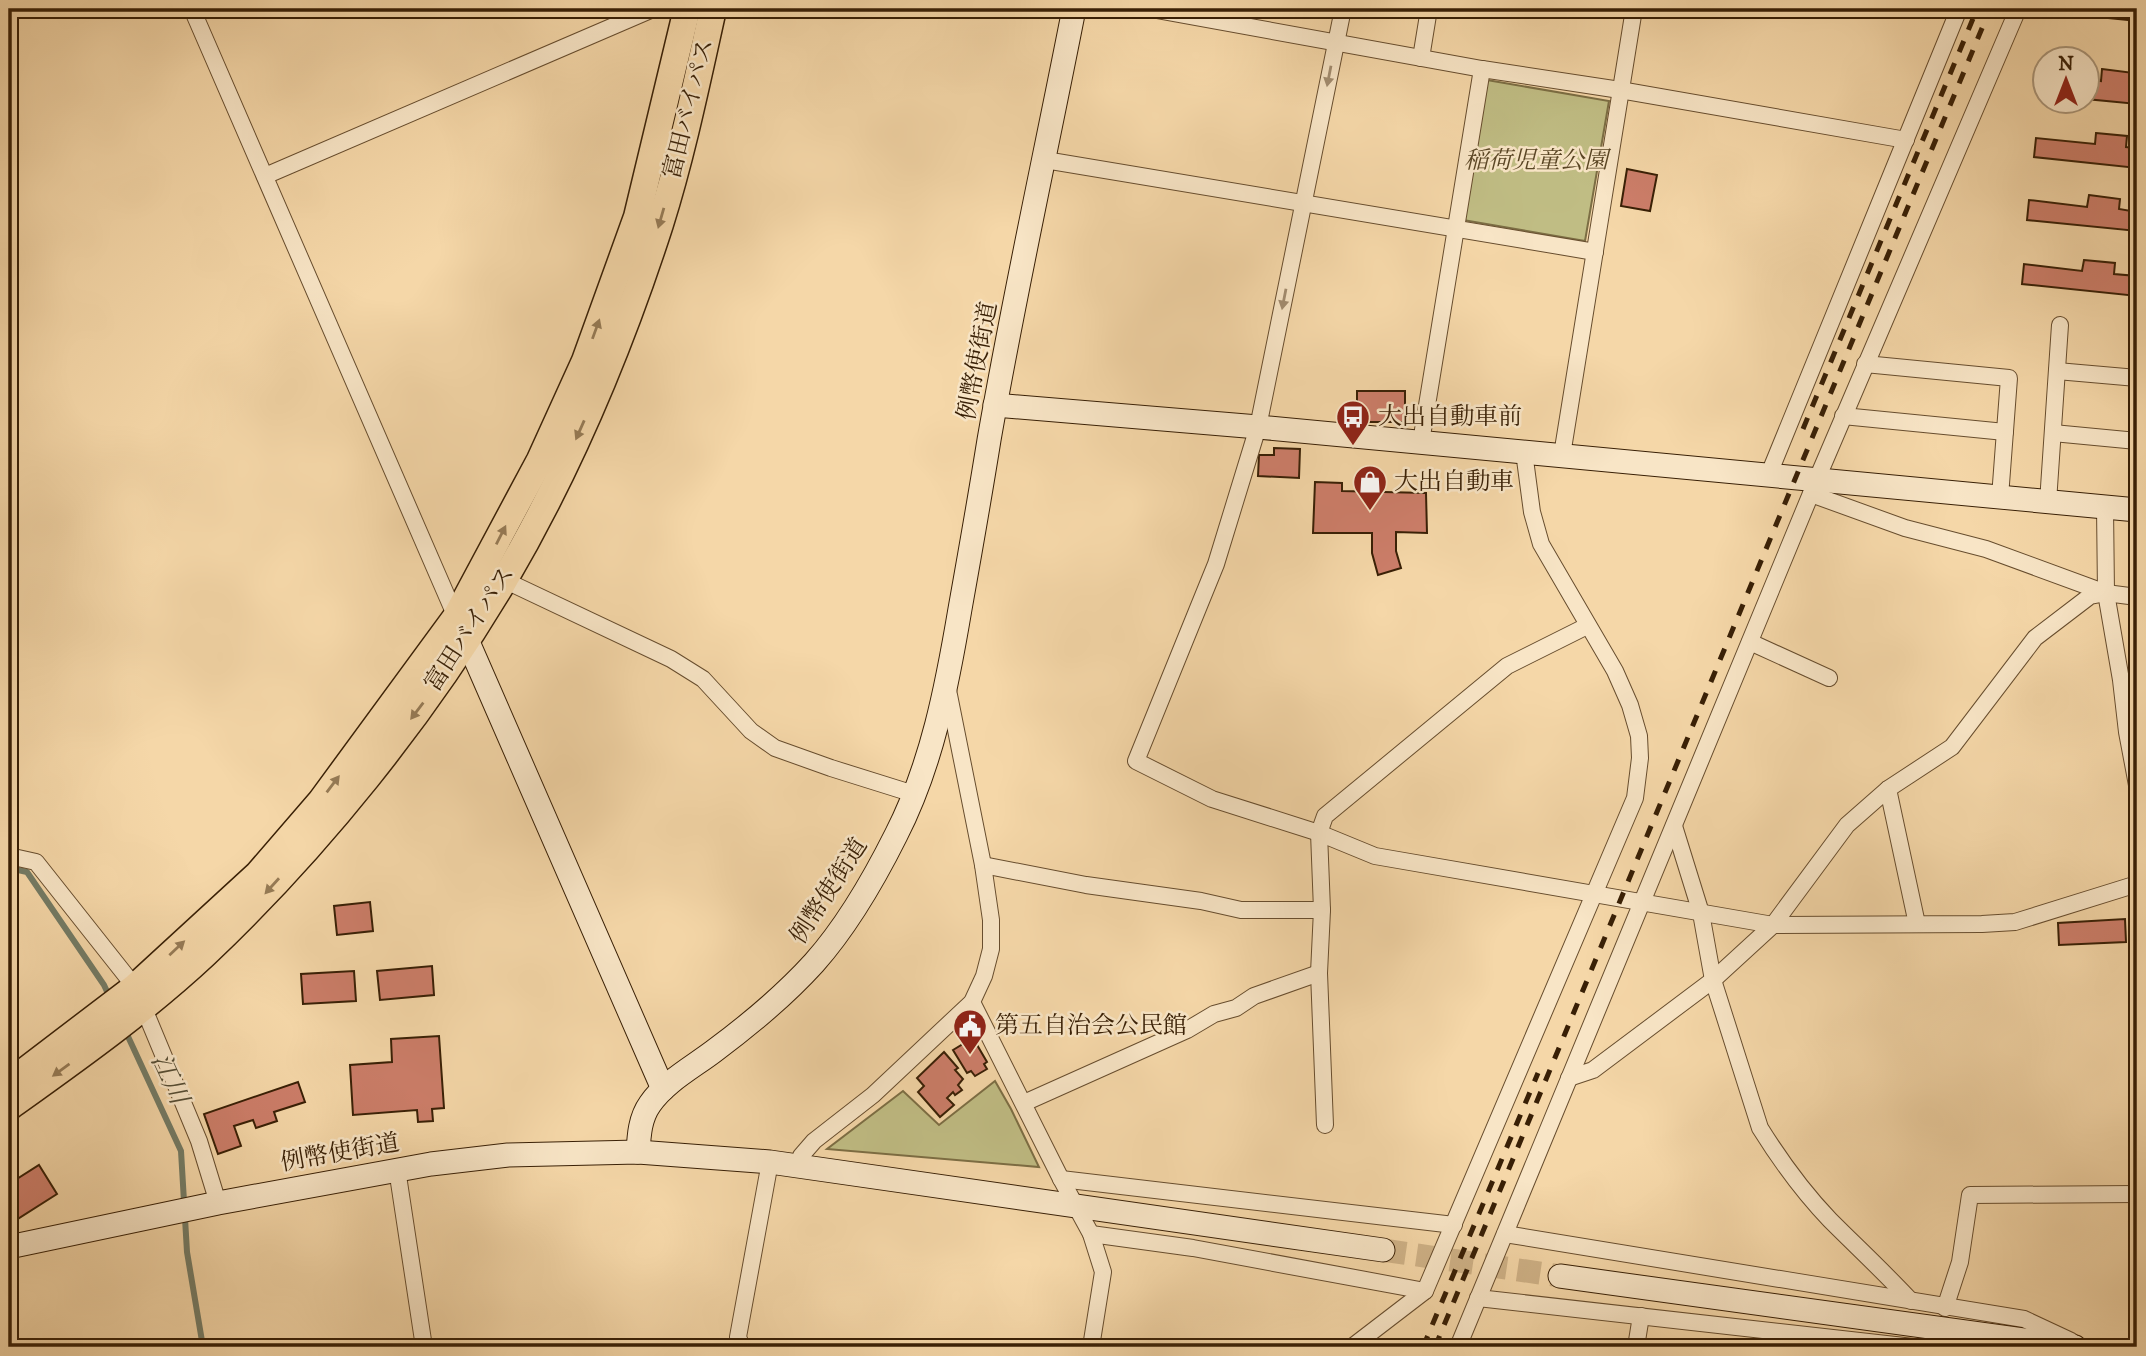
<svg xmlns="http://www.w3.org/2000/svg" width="2146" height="1356" viewBox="0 0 2146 1356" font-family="'IM FELL DW Pica','Noto Serif JP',serif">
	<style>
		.green { fill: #c0bd84; stroke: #7c6e44; stroke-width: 2 }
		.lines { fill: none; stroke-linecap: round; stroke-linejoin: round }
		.stream { stroke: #747c66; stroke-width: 6 }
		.building { fill: #cd7e6a; stroke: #381f05; stroke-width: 2 }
		.secondary-tunnel { stroke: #cfb287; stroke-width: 23; stroke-dasharray: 23 11; stroke-linecap: butt }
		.street-casing { stroke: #674d2e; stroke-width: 18 }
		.secondary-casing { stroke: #381f05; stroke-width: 25 }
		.primary-casing { stroke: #381f05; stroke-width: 29 }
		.street { stroke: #f8e5c6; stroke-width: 16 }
		.secondary { stroke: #f8e5c6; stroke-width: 23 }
		.primary { stroke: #f5d7a8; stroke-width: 26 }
		.rail { stroke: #381f05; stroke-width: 5; stroke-dasharray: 12 12; stroke-linecap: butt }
		.oneway { fill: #a28c6f }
		.oneway2 { fill: #967b56 }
		.labels { text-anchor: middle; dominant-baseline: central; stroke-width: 5; stroke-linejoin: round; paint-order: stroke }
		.street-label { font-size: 24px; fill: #381f05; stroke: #f8e5c6 }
		.park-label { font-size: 24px; font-style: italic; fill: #5a4625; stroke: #f8e5c6 }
		.poi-label { font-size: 24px; fill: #381f05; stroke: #f8e5c6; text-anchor: start }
		.water-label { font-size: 26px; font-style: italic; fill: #564e35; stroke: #f8e5c6 }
	</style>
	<rect width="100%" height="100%" fill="#f5d7a8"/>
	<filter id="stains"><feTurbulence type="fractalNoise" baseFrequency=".00286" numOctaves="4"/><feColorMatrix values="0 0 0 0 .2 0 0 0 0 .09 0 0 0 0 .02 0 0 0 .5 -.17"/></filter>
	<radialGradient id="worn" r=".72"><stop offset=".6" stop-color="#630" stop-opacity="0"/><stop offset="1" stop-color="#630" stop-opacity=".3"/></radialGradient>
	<g class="green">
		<path d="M1487,80L1609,101L1585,241L1463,220Z"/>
		<path d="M2137,895V990L2129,992L2130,896Z"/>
		<path d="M995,1081L1011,1109L1039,1167L827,1149L903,1091L939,1125Z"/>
	</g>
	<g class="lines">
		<g class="stream">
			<path d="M9,868L27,872L104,985L110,998"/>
			<path d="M125,1030L181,1151L187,1252L203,1347"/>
		</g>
	</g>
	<g class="building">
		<path d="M2089,9H2137V21L2089,16Z"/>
		<path d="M2102,69L2134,73L2132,84H2137V104L2086,99V79L2101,81Z"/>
		<path d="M2042,75H2044V94H2040Z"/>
		<path d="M2096,133L2127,136L2126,147L2137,148V168L2034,157L2036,138L2095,144Z"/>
		<path d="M1627,169L1657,175L1650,211L1621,206Z"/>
		<path d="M2089,195L2120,199L2119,209L2137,212V231L2027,220L2029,200L2087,207Z"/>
		<path d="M2084,260L2115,263L2114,274L2137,276V296L2022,284L2024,264L2082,271Z"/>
		<rect x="1357" y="391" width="48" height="31"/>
		<path d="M1274,448L1300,449L1299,478L1258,476L1259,455H1274Z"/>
		<path d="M1315,482L1342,483V491L1426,493L1427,533L1396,532V551L1401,568L1378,575L1372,553V533H1313Z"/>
		<path d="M370,902L373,931L337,935L334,906Z"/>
		<path d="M2125,919L2126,942L2059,945L2058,923Z"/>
		<path d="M432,966L434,995L380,1000L377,971Z"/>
		<path d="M354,971L356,1001L303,1004L301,974Z"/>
		<path d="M439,1036L444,1108L432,1109L433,1121L418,1122L417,1110L353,1115L350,1065L392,1062L391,1039Z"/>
		<path d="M973,1038L987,1062L984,1064L987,1069L975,1076L971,1071L967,1073L953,1050Z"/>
		<path d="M944,1052L958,1068L955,1070L963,1079L958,1085L962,1090L955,1095L953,1092L947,1098L954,1105L940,1117L918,1092L924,1086L917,1078Z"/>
		<path d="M298,1082L305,1102L274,1112L277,1121L256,1128L253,1120L234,1126L241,1146L218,1154L204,1114Z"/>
		<path d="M39,1165L57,1194L16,1220L9,1208V1184Z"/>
	</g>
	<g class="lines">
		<path class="secondary-tunnel" d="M1383,1250L1560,1276"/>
		<g class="street-casing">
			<g id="street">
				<path d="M192,9L456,617"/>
				<path d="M1151,9L1482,69L1620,90L1906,140"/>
				<path d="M1343,9L1258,427L1216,564L1136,761L1212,799L1319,833L1375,856L1773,925L1982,924L2015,922L2137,884"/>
				<path d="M1421,58L1429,9"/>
				<path d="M1045,160L1595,252"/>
				<path d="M265,176L653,9"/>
				<path d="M1865,364L2009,378L2000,497"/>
				<path d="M2057,371L2137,378"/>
				<path d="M1843,416L2005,432"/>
				<path d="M2053,433L2137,441"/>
				<path d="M1421,442L1482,69"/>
				<path d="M1562,455L1634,9"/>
				<path d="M1769,474L1959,9"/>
				<path d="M1811,494L1905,528L1986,549L2106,593L2137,597"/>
				<path d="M2048,502L2060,325"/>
				<path d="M2105,507L2106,593L2121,680L2127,732L2137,785"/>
				<path d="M504,580L671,659L703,679L751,731L775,748L831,768L914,794"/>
				<path d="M1750,642L1829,678"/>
				<path d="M1888,789L1917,924"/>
				<path d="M1674,826L1701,913L1713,980L1760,1128C1780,1160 1804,1193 1830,1220C1857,1247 1885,1273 1911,1301"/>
				<path d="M9,856L36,862L135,987L199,1141L218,1203"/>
				<path d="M983,865L1086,885L1201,901L1241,910H1322L1319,833L1325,816L1507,666L1587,626"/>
				<path d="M1322,910L1319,973L1325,1125"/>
				<path d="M972,1002L1061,1179L1091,1234L1103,1272L1091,1347"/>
				<path d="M1569,1078L1593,1070L1713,980L1773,925L1847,825L1888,789L1952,747L2035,638L2090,596L2106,593"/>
				<path d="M1024,1103L1187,1030L1214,1014L1236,1008L1254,996L1319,973"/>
				<path d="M798,1166L801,1156L814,1141L873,1095L972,1002L984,976L991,949V920L983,865L948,690"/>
				<path d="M397,1169L424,1347"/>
				<path d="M1061,1179L1454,1225"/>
				<path d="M1091,1234L1193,1248L1425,1291"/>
				<path d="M1505,1234L2024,1319L2071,1341"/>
				<path d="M1478,1298L1913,1347"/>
				<path d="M1945,1308L1960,1262L1970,1195L2137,1194"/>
				<path d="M742,1347L738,1337L770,1162"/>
				<path d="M1352,1347L1425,1291L1635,798L1640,758L1639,736L1630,705L1615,671L1541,544L1532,512L1524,452"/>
				<path d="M1458,1347L1817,479L2018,9"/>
				<path d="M1636,1347L1641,1316"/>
			</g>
		</g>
		<g class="secondary-casing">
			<g id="secondary">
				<path d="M995,405L1258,427L2137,510"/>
				<path d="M461,626L663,1089"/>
				<path d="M638,1152C639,1135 640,1118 650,1104C665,1082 693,1067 714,1051C749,1025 784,996 814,963C847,926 874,879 896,835C932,765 947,686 960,609C970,553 980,496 989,440C1014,296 1046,152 1074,9"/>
				<path d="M9,1247L218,1203L431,1164L508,1155L638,1152L770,1162L1383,1250"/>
				<path d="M1560,1276L2075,1347"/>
			</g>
		</g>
		<g class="primary-casing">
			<g id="primary">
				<path d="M9,1083L135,987L258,874L321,801L456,617L540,460L585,361L637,217L687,9"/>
				<path d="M9,1107C76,1059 144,1011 205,954C318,847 424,715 503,582C569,470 620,348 660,224C682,154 697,81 713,9"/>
			</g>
		</g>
		<use href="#street" class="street"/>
		<use href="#secondary" class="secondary"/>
		<use href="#primary" class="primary"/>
		<g class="rail">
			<path d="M1803,429L1977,9"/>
			<path d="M1423,1347L1538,1073"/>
			<path d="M1435,1347L1990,9"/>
		</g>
	</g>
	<defs><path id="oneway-solid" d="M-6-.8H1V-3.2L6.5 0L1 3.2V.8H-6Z" transform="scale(1.75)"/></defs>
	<g class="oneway">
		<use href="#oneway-solid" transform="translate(1329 76) rotate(101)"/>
		<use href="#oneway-solid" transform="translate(1284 299) rotate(101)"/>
	</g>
	<g class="oneway2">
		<use href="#oneway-solid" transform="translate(661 218) rotate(106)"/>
		<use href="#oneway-solid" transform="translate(596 329) rotate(-70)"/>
		<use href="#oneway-solid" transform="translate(580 430) rotate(114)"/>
		<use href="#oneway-solid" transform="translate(501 535) rotate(-63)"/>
		<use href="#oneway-solid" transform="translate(417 711) rotate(127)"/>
		<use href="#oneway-solid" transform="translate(333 784) rotate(-53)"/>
		<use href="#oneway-solid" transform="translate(272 886) rotate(132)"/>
		<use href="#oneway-solid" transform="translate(177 948) rotate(-43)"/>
		<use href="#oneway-solid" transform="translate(61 1070) rotate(144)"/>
	</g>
	<defs>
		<g id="bus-pin" transform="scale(1.75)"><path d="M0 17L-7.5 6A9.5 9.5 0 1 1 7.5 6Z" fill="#8f2418" stroke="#f8e5c6"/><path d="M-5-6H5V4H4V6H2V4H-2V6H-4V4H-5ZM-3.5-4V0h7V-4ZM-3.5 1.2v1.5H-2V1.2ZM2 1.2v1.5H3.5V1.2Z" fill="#fff"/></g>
		<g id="shop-pin" transform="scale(1.75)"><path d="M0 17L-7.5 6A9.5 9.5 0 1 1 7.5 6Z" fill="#8f2418" stroke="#f8e5c6"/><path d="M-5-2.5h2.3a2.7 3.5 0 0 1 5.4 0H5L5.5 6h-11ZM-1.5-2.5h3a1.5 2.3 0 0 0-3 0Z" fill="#fff"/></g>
		<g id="civic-pin" transform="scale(1.75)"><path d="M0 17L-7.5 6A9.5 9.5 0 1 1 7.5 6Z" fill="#8f2418" stroke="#f8e5c6"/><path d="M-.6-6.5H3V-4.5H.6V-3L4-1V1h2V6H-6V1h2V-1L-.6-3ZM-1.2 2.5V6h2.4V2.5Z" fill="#fff"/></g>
	</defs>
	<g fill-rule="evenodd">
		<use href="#bus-pin" x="1353" y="417"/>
		<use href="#shop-pin" x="1370" y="482"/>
		<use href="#civic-pin" x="970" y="1026"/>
	</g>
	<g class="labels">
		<g class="street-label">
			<text transform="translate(689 109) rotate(-76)">富田バイパス</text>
			<text transform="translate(978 361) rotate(-79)">例幣使街道</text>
			<text transform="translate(470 629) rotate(-57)">富田バイパス</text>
			<text transform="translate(829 891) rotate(-57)">例幣使街道</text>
			<text transform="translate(340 1153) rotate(-10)">例幣使街道</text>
		</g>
		<g class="park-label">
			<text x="1536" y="161">稲荷児童公園</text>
		</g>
		<g class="poi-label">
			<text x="1378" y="417">大出自動車前</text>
			<text x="1394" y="482">大出自動車</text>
			<text x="995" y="1026">第五自治会公民館</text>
		</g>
		<g class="water-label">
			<text transform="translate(169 1079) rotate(65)">江川</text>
		</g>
	</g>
	<rect width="2146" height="1356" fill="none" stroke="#f5d7a8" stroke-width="35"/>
	<rect x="10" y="10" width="2125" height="1335" fill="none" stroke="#381f05" stroke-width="3.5"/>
	<rect x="18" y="18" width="2111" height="1321" fill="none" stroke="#381f05" stroke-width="2"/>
	<g transform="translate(2066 80)"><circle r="33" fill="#f8e5c6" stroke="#ab9679" stroke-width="2"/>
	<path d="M0-5L12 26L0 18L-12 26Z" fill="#8f2418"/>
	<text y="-10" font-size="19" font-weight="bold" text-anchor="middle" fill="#381f05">N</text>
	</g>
	<rect width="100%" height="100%" filter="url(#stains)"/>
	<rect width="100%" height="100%" fill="url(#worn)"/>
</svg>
